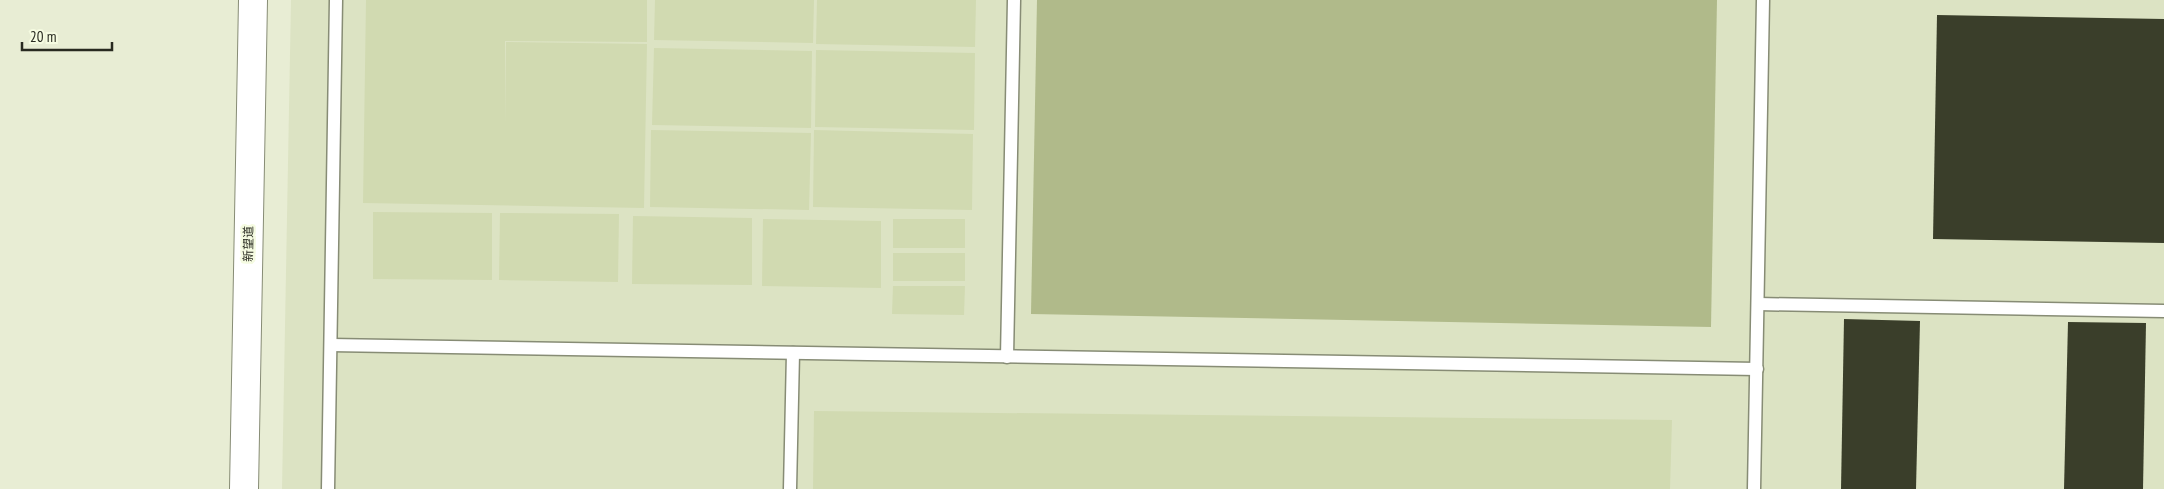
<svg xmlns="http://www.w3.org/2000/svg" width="2164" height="489" viewBox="0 0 2164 489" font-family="'PT Sans Narrow','Noto Sans SC',sans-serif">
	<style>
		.built { fill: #dce3c3 }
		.green { fill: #d1dab1 }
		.forest { fill: #b0ba8a }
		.building { fill: #3a3e2a }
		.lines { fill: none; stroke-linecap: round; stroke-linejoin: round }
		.service-casing { stroke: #878c75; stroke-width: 15 }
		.tertiary-casing { stroke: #878c75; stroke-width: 30 }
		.service { stroke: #fff; stroke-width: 12 }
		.tertiary { stroke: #fff; stroke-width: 28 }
		.labels { text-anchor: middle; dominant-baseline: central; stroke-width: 5; stroke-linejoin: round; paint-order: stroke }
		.street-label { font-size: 12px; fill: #282a20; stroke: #f5fbe1 }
	</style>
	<rect width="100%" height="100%" fill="#e8edd4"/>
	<path class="built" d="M291,0H2164V489H282Z"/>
	<g class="green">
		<path d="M366,0H647V42L505,41V124L506,42L647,44L644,208L363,203Z"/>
		<path d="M655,0H814L813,43L654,40Z"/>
		<path d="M817,0H976L975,47L816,44Z"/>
		<path d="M654,48L812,51L811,128L652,125Z"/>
		<path d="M816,50L975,53L974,130L815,127Z"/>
		<path d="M651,130L811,133L809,210L650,207Z"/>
		<path d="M814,130L973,134L972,210L813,207Z"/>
		<path d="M373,212L492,213V280L373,279Z"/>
		<path d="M500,213L619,214L618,282L499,280Z"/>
		<path d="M633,216L752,218V285L632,284Z"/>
		<path d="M763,219L881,221V288L762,286Z"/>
		<rect x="893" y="219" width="72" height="29"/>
		<rect x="893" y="253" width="72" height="28"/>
		<path d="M893,286H965L964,315L892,314Z"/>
		<path d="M814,411L1672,420L1670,489H813Z"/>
	</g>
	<path class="forest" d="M1037,0H1717L1711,327L1031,314Z"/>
	<g class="building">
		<path d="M1937,15L2164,19V243L1933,239Z"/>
		<path d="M1844,319L1920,321L1916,489H1841Z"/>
		<path d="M2068,322L2146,323L2143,489H2064Z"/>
	</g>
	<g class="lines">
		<g class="service-casing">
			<g id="service">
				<path d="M1758,304L2164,311"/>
				<path d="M331,345L1757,369"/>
				<path d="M1007,357L1014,0"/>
				<path d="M328,489L336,0"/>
				<path d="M790,489L793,353"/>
				<path d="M1754,489L1763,0"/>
			</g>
		</g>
		<g class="tertiary-casing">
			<path id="tertiary" d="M244,489L253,0"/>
		</g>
		<use href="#service" class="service"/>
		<use href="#tertiary" class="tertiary"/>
	</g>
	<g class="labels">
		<g class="street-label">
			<text transform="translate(248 244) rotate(-89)">新望道</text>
		</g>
	</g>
	<path d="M22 42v8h90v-8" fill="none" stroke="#282a20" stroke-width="2.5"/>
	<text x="30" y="42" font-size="15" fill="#282a20" stroke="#f5fbe1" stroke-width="4" paint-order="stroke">20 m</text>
</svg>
